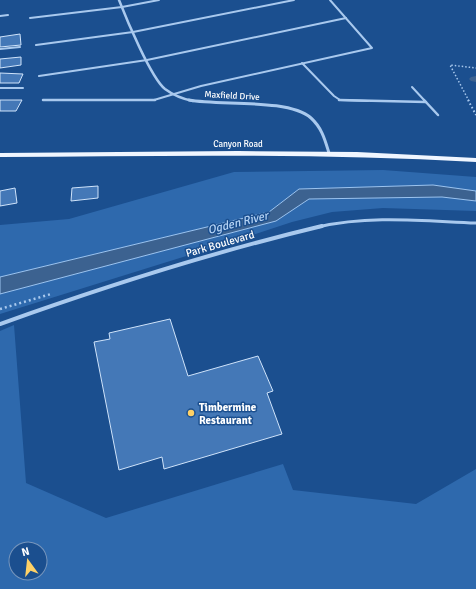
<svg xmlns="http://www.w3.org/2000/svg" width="476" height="589" viewBox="0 0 476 589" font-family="Signika,sans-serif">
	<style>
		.green { fill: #2e69ad; fill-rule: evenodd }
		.water { fill: #3c6290; stroke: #9cc4f0 }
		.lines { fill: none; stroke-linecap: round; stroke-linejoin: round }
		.canal { fill: #3c6290; fill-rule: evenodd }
		.building { fill: #4478b7; stroke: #cfe3fa }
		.path-far2 { stroke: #a9c9ee; stroke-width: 1.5; stroke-dasharray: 1.5 2; stroke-linecap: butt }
		.path-far1 { stroke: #a9c9ee; stroke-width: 2; stroke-dasharray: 1.5 2.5; stroke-linecap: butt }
		.path { stroke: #a9c9ee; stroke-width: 2.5; stroke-dasharray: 2 3; stroke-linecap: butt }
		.lane-far1 { stroke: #a9c9ee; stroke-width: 2 }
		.lane { stroke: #a9c9ee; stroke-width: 2.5 }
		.street-far2 { stroke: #a9c9ee; stroke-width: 2.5 }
		.street-far1 { stroke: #a9c9ee; stroke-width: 3 }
		.street { stroke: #a9c9ee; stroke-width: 4 }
		.primary { fill: #f0f6ff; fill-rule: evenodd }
		.poi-dot { fill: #ffd166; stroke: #1b4f8f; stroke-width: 1.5 }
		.labels { text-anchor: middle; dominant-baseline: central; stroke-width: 3; stroke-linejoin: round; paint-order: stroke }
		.far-street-label { font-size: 9px; fill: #fff; stroke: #1b4f8f }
		.street-label { font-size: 11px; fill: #fff; stroke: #1b4f8f }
		.poi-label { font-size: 11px; font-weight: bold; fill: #fff; stroke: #1b4f8f; text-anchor: start }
		.water-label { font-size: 12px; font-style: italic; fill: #b5d3f5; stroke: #1b4f8f }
	</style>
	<rect width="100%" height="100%" fill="#1b4f8f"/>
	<g class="green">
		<path d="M383,170L476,177V191L433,185L299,189L269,212L0,277V225L69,219L234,172Z"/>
		<path d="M442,197L476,201V211L383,208L332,212L292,222L228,243L0,314V294L276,221L309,199Z"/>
		<path d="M14,325L26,483L106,518L283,464L293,490L416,504L476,469V589H0V331ZM16,549H40V573H16Z"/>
	</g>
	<path class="water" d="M433,185L476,191V201L442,197L309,199L276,221L0,294V277L269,212L299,189Z"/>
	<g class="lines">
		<path class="canal" d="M476,76V82L471,81L469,79L471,77Z"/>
	</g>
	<g class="building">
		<path d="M20,34L21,45L0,47V37Z"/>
		<path d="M21,57V65L0,68V59Z"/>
		<path d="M0,73L23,74L19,83H0Z"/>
		<path d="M0,100H22L16,111H0Z"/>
		<path d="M98,186V198L71,201L72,188Z"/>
		<path d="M15,188L17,203L0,206V191Z"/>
		<path d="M170,319L188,376L258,356L273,391L267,393L282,434L164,469L162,457L119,470L94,342L110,339L109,333Z"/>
	</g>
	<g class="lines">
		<path class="path-far2" d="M469,101L450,65L476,68"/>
		<path class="path-far1" d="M468,100L476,115"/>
		<path class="path" d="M0,309L51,294"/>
		<g class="lane-far1">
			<path d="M0,16L8,15"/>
			<path d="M30,18L122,7L159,0"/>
			<path d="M36,45L133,32L294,0"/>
			<path d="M0,49L20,47"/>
			<path d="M302,63L334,96L340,100L368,101"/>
			<path d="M39,76L147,60L346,18"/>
			<path d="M412,87L425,101"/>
			<path d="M0,88H23"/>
			<path d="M43,100H154L201,86L372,48L330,0"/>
		</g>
		<g class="lane">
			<path d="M43,100H155"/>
			<path d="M339,100L426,102"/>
			<path d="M424,100L438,115"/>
		</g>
		<path class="street-far2" d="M119,0C126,18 151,78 165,89C173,95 183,99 193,101"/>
		<g class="street-far1">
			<path d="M189,100C220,106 288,98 311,118C322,128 325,140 329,153"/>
			<path d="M318,227C370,215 423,221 476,223"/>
		</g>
		<path class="street" d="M0,324C106,286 213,252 322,226"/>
		<path class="primary" d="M238,151L357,152L476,158V162C317,153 159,156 0,157V153Z"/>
	</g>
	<circle class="poi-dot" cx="191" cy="413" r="4"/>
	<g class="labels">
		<g class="far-street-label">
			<text transform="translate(232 96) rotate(3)">Maxfield Drive</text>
			<text x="238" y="144">Canyon Road</text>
		</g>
		<g class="street-label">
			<text transform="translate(220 244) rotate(-16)">Park Boulevard</text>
		</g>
		<g class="poi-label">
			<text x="199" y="407">Timbermine<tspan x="199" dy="13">Restaurant</tspan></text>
		</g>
		<g class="water-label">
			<text transform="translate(238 223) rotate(-14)">Ogden River</text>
		</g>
	</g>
	<g transform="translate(28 561) rotate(345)"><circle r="19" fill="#1b4f8f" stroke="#7695bc"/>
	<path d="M0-3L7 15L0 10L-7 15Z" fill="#ffd166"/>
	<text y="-6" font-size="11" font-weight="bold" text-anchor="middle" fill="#ffffff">N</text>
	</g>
</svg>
